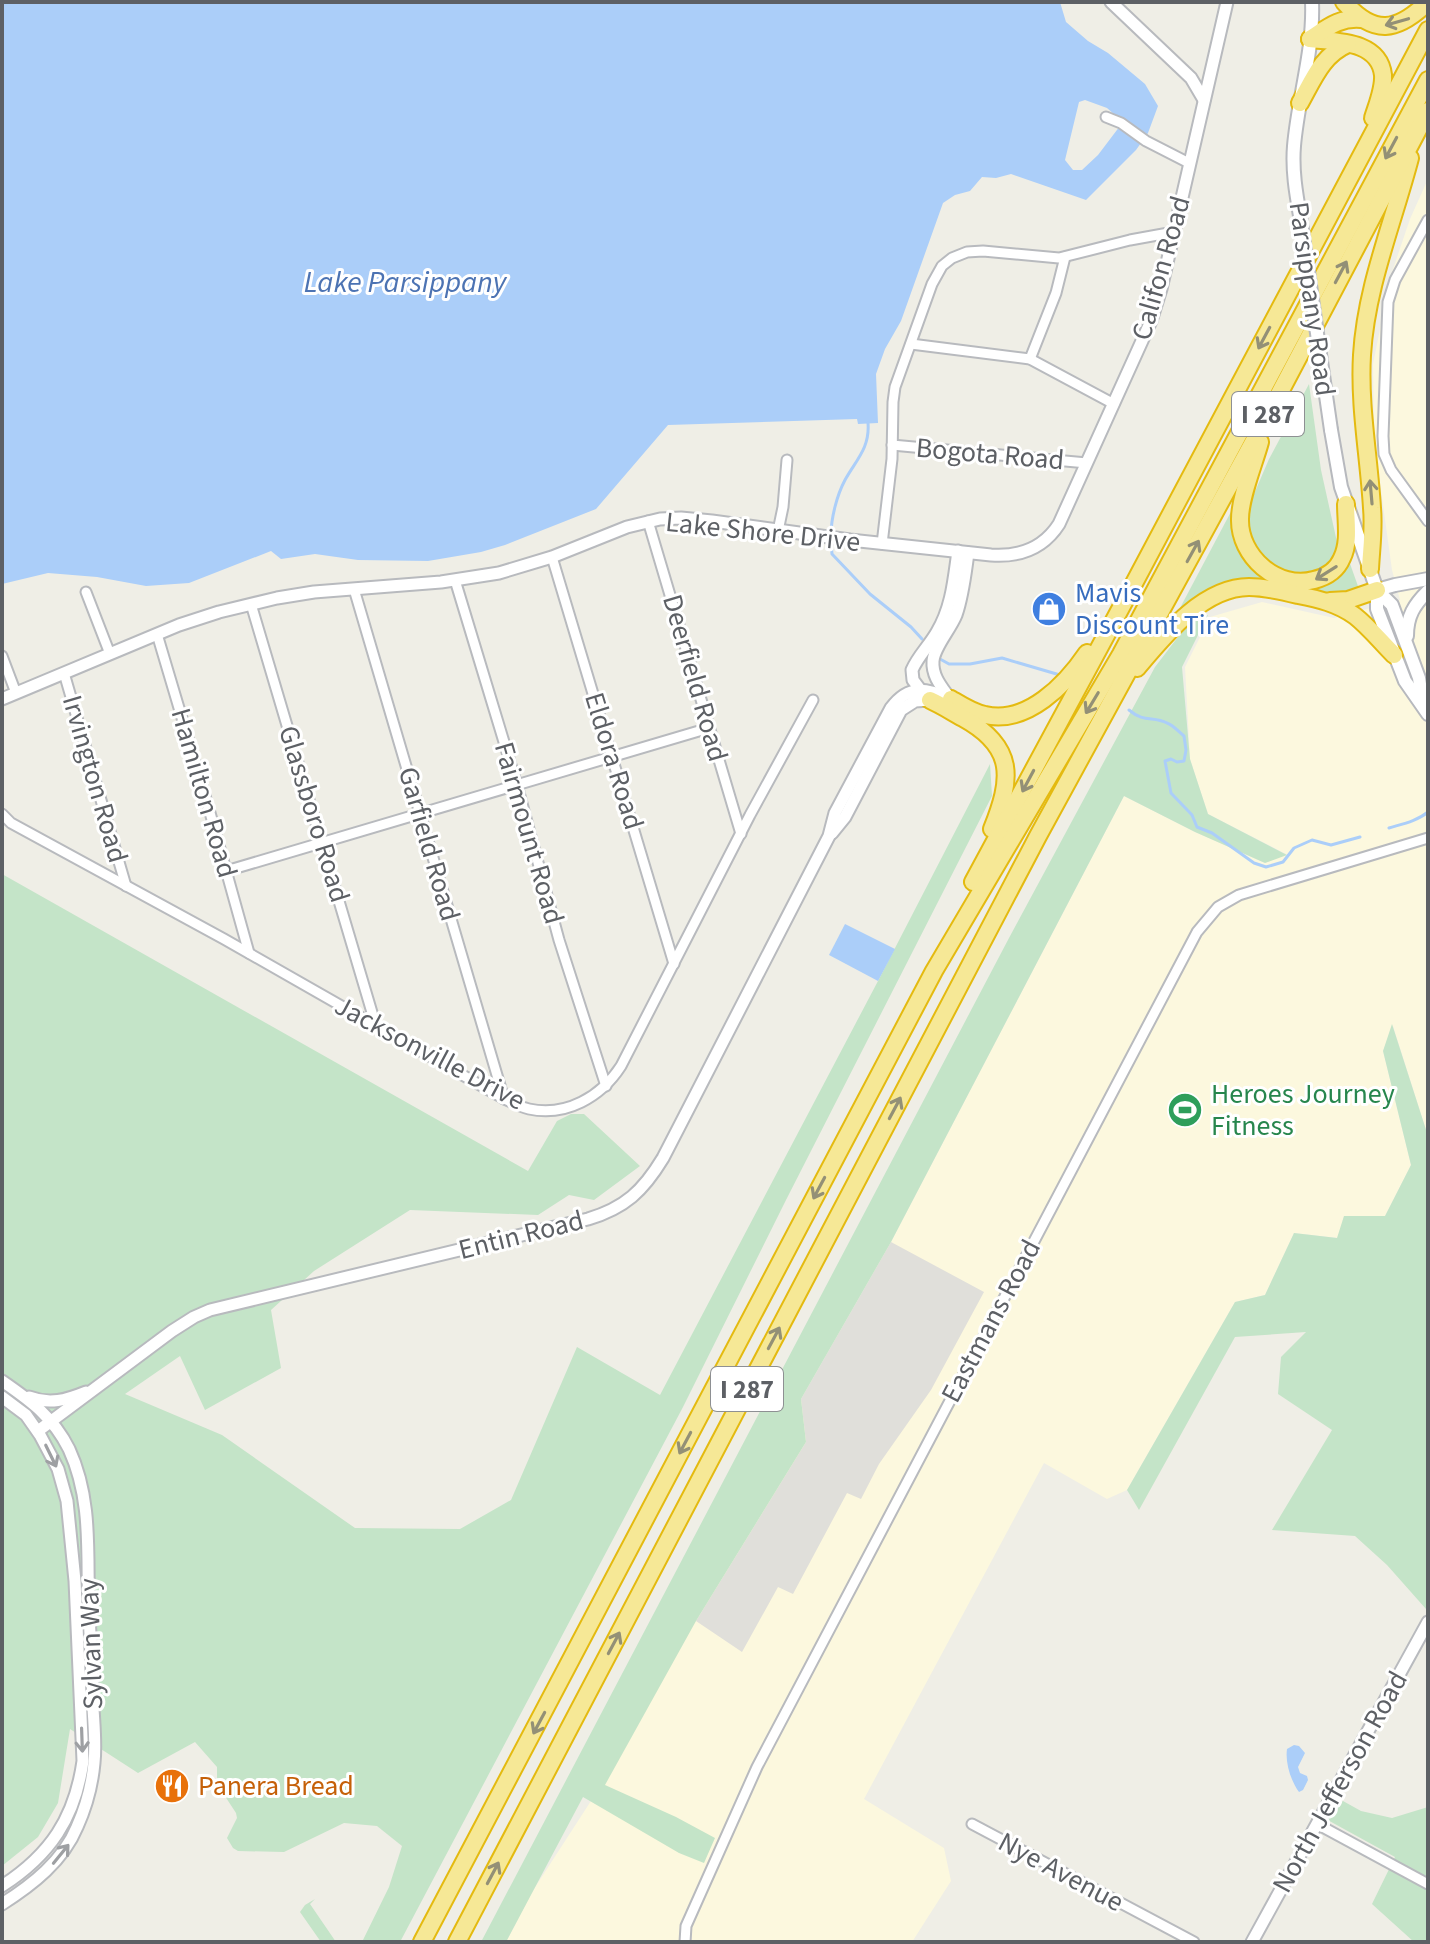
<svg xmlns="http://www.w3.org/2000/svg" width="1430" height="1944" viewBox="0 0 1430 1944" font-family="'Source Sans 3',sans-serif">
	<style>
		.commercial { fill: #fcf8de }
		.industrial { fill: #e0dfda }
		.green { fill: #c4e4c8 }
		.water { fill: #abcef9; fill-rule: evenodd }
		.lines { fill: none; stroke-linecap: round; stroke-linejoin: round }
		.stream { stroke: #abcef9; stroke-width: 3 }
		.minor-casing { stroke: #b8babe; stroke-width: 13 }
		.tertiary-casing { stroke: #b8babe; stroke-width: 15 }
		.secondary-casing { stroke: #b7b9be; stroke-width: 16 }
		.motorway-casing { stroke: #e4ba10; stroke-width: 20 }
		.minor { stroke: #fff; stroke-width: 9 }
		.tertiary { stroke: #fff; stroke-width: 11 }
		.secondary { stroke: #fff; stroke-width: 12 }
		.motorway { stroke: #f6e896; stroke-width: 16 }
		.secondary-bridge-casing { stroke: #b7b9be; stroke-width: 16; stroke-linecap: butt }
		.secondary-bridge { stroke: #fff; stroke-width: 12 }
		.oneway { stroke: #939076 }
		.oneway2 { stroke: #9ea0a3 }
		.labels { text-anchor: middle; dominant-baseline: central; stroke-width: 6; stroke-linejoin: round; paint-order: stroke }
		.shield { fill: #fff; stroke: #8e9093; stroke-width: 2 }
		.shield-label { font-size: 26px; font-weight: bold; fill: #5d6065 }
		.street-label { font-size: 28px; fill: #5d6065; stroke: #fff }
		.shop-label { font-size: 28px; fill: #366cbe; stroke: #fff; text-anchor: start }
		.leisure-label { font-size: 28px; fill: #27864d; stroke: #fff; text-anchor: start }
		.food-label { font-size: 28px; fill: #c56008; stroke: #fff; text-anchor: start }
		.water-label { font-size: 30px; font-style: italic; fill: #4c73b3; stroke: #fff }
	</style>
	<rect width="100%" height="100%" fill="#efeee6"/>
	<path class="commercial" d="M1428,179V1136L1393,1026L1383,1051L1411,1165L1385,1216H1344L1338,1238L1294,1233L1265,1295L1235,1302L1127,1490L1107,1499L1044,1463L864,1799L944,1848L951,1881L912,1942H506L532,1892L600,1787L801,1399L891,1242L1124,796L1195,832L1265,863L1286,854L1208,814L1190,759L1185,667L1210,617L1262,602L1334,618L1400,600L1392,570L1374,440L1373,364L1391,275L1410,219Z"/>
	<path class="industrial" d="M891,1242L984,1292L931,1390L879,1464L861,1499L847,1493L793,1594L778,1587L742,1652L696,1621L806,1442L801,1399Z"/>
	<g class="green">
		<path d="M1309,384L1321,470L1337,542L1335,555L1326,565L1309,574H1299L1279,569L1260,555L1247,532L1248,500L1254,494L1269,459Z"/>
		<path d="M1234,506L1238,540L1294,585L1348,558L1359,589L1337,596L1260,582L1182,610L1180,608Z"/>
		<path d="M1208,615L1182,667L1190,759L1208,814L1287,855L1265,863L1195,832L1124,796L891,1242L801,1399L806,1442L696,1621L605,1785L676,1817L715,1838L704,1863L679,1853L583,1797L506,1942H481L1009,938L1155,667L1191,620Z"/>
		<path d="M990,764L992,796L786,1200L683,1407L400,1942H362L389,1887L402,1846L377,1826L344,1823L284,1852L238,1851L233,1848L227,1838L237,1818L236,1813L217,1784V1767L195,1742L138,1773L70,1729L58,1803L38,1837L2,1866V874L528,1171L557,1121L571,1114H584L640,1166L594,1200L569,1195L538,1215L410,1210L314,1271L271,1310L281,1368L205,1410L180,1356L125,1394L222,1435L355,1528L460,1529L511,1500L577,1347L660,1395L878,981Z"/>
		<path d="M1392,1024L1428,1136V1604L1426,1609L1387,1565L1355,1536L1272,1530L1332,1430L1278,1394L1281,1357L1306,1332L1235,1337L1139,1510L1127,1490L1235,1302L1265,1295L1294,1233L1337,1238L1344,1216H1385L1411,1165L1383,1051Z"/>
		<path d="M1343,1801L1361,1811L1392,1818L1428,1807V1942H1414L1372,1904L1395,1857L1324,1818Z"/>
		<path d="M315,1899L310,1904L336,1942H321L300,1912L305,1905Z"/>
	</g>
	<g class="water">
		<path d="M2,2H1060L1066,22L1088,41L1108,53L1145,84L1158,106L1148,133L1136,150L1086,200L1011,174L996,178L982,177L970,191L955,195L943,203L901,321L885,349L876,374L878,423L858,424L857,419L668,425L596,509L505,545L481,552L428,561L358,560L315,554L281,559L271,551L189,583L146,586L97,577L48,573L2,584ZM1085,100L1107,108L1123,122L1098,155L1082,170H1073L1065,160L1079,102Z"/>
		<path d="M845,924L895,949L878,981L829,955Z"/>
		<path d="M1294,1745L1299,1746L1305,1753L1298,1767L1300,1773L1307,1776L1308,1780L1303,1790L1299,1792C1291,1781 1285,1763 1287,1749Z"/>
	</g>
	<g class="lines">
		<g class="stream">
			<path d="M831,535C831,518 837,495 845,480C856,460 870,448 868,423"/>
			<path d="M831,543L832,554L870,594L911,627L922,639"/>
			<path d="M940,659L949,664H970L1002,658L1060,675"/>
			<path d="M1129,710C1144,723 1153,716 1167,723C1173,725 1179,732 1184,736L1186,750L1184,761L1177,762L1171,759L1165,761L1171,793L1192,815L1197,827L1212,833L1254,863L1266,867L1283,862L1294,848L1312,840L1331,845L1360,837"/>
			<path d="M1389,828C1402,824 1417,821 1428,812"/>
		</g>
		<g class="minor-casing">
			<g id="minor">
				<path d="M1106,117L1121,123L1146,141L1189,163"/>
				<path d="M1428,220L1395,280L1388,302L1383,436L1384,454L1391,470L1428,521"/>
				<path d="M911,344L1030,359L1114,404"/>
				<path d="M1030,359L1056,293L1065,257"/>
				<path d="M892,445L1087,463"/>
				<path d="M648,521L741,834"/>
				<path d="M778,531L783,507L787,460"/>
				<path d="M882,544L892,459L893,402L895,387L932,284L942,266L952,258L967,252L983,251L1059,258L1130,240L1174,232"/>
				<path d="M552,557L674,964"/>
				<path d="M455,580L517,785L559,940L606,1086"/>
				<path d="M354,589L504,1099"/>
				<path d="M86,592L110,654"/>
				<path d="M251,604L376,1026"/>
				<path d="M157,634L209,809L249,953"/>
				<path d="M2,656L16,693"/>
				<path d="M64,673L126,886"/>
				<path d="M2,814L11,823L224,939L494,1093C505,1099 516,1106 529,1109C566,1117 601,1097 621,1066L750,815L813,700"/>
				<path d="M226,871L709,728"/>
				<path d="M972,1824L1194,1942"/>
				<path d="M1317,1824L1428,1884"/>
				<path d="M685,1942L686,1926L757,1767L1197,932L1218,907L1239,895L1428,838"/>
			</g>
		</g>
		<g class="tertiary-casing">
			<g id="tertiary">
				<path d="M1111,2L1191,78L1204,100"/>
				<path d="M922,692L913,680L912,670C918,656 929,646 937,632C952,607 954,579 958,551"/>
				<path d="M948,696C940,685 932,675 933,661C934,647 950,630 956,615C963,595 965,574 968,553"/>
				<path d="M2,699L179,625L219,612L277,598L314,592L441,582L499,573L552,557L627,527L660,519L681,518L712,521L850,540L991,555C1019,557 1043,549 1059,524L1151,321L1161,289L1227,2"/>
				<path d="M832,833L845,817L901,710L915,701L930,700"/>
				<path d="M2,1381C31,1401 53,1417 69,1449C94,1503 86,1560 89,1617C91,1647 92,1678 93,1708C94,1726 96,1745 94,1763C92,1785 86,1807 77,1827C63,1861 32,1885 2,1904"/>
				<path d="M2,1397L26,1415L40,1435L58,1469L67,1501L75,1581L83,1761C75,1818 50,1855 2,1886"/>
				<path d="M29,1397C50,1405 66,1400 86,1392"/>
				<path d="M38,1431L172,1331L194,1317L210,1310L588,1219C625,1208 643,1191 663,1158L829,836L835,813L891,708C909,684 926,688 951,699"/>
				<path d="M1252,1942L1428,1622"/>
			</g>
		</g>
		<g class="secondary-casing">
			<g id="secondary">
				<path d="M1300,216C1296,193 1292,170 1294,146C1298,98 1314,51 1312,2"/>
				<path d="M1331,430L1341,487L1377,590V609L1405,681L1428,714"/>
				<path d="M1377,590L1392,605L1419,678L1423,703"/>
				<path d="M1377,590L1395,585L1428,579"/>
				<path d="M1407,636C1407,616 1414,605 1428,591"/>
			</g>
		</g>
		<g class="motorway-casing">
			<g id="motorway">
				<path d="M1344,2C1374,36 1397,32 1428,2"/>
				<path d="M1310,39C1336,42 1379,40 1383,75C1384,89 1377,105 1373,118"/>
				<path d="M1310,39C1327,28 1340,17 1361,19"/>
				<path d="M1300,103C1313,80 1322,55 1348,44"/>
				<path d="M1260,442C1254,464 1240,497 1240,519C1239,556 1277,590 1314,580C1326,577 1337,570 1342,558C1350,542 1346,521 1346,504"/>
				<path d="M1370,569C1371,549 1374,528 1372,508C1369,457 1359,406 1362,355C1366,287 1393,223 1410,158"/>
				<path d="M1330,601L1348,600L1377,590"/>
				<path d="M1137,668C1164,636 1203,587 1249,587C1265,587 1282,591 1298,595C1318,599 1337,603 1355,616C1369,627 1381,642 1394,655"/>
				<path d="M951,699C961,705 973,713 985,715C1027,725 1066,684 1087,653"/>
				<path d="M930,700C941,705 952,712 963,718C1016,747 1012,779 992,829"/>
				<path d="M973,882L1131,589L1428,30"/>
				<path d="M422,1942L934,971L1121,654L1428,80"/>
				<path d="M457,1942L1038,836L1269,413L1428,111"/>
			</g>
		</g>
		<use href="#minor" class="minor"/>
		<use href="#tertiary" class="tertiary"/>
		<use href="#secondary" class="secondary"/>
		<use href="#motorway" class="motorway"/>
		<g class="secondary-bridge-casing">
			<path id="secondary-bridge" d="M1300,216L1331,430"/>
		</g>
		<use href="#secondary-bridge" class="secondary-bridge"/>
	</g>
	<defs><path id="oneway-shaft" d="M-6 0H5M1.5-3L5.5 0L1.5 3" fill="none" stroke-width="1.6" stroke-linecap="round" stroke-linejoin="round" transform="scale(2)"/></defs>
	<g class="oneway">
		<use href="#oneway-shaft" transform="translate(1397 22) rotate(164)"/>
		<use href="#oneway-shaft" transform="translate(1391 148) rotate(118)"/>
		<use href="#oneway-shaft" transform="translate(1341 272) rotate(-62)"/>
		<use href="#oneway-shaft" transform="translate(1264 338) rotate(118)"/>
		<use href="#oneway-shaft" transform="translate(1371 492) rotate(-95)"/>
		<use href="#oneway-shaft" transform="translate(1193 551) rotate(-61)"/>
		<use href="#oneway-shaft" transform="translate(1326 573) rotate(148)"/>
		<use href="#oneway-shaft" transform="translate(1092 703) rotate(121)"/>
		<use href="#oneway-shaft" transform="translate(1028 781) rotate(118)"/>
		<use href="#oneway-shaft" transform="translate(895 1108) rotate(-62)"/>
		<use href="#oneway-shaft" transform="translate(819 1188) rotate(118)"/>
		<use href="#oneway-shaft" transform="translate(774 1338) rotate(-62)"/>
		<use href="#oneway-shaft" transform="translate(685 1443) rotate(118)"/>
		<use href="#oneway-shaft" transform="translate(614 1643) rotate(-62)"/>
		<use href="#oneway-shaft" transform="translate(539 1723) rotate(118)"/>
		<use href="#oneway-shaft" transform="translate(493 1873) rotate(-62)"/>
	</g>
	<g class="oneway2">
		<use href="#oneway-shaft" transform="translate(51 1456) rotate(64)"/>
		<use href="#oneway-shaft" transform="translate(82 1740) rotate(88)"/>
		<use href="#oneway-shaft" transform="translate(61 1854) rotate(-51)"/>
	</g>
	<defs>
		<g id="shop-disc" transform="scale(1.8)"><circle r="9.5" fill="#3f7fe0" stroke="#fff"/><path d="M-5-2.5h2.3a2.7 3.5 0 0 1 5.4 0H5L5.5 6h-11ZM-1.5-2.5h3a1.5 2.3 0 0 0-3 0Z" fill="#fff"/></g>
		<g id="stadium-disc" transform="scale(1.8)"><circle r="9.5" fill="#2e9e5b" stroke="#fff"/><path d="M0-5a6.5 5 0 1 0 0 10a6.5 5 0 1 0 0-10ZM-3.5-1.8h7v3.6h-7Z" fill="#fff"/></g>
		<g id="restaurant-disc" transform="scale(1.8)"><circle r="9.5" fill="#e8710a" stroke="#fff"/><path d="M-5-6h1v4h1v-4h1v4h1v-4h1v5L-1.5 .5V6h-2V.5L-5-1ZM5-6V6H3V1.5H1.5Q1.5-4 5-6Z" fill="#fff"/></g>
	</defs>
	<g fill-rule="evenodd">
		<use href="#shop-disc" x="1049" y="609"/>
		<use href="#stadium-disc" x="1185" y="1110"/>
		<use href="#restaurant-disc" x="172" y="1786"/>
	</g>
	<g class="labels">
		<g class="shield">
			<rect x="1232" y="392" width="72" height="44" rx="6"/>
			<rect x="711" y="1367" width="72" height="44" rx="6"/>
		</g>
		<g class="shield-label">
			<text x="1268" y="414">I 287</text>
			<text x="747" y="1389">I 287</text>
		</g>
		<g class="street-label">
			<text transform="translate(1161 268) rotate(-74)">Califon Road</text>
			<text transform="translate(1312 299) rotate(82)">Parsippany Road</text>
			<text transform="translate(990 454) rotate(5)">Bogota Road</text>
			<text transform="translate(763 532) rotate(6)">Lake Shore Drive</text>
			<text transform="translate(695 678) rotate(74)">Deerfield Road</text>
			<text transform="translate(614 761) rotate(73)">Eldora Road</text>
			<text transform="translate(95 779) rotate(74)">Irvington Road</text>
			<text transform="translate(204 793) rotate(74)">Hamilton Road</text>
			<text transform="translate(314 814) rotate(73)">Glassboro Road</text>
			<text transform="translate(529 833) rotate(74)">Fairmount Road</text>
			<text transform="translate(429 844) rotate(74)">Garfield Road</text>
			<text transform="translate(430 1053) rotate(28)">Jacksonville Drive</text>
			<text transform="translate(521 1235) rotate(-14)">Entin Road</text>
			<text transform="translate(991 1321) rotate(-62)">Eastmans Road</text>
			<text transform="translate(91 1644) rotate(-92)">Sylvan Way</text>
			<text transform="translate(1340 1782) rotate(-61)">North Jefferson Road</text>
			<text transform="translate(1061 1872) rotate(28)">Nye Avenue</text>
		</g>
		<g class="shop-label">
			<text x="1075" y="593">Mavis<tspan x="1075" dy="32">Discount Tire</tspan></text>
		</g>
		<g class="leisure-label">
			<text x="1211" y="1094">Heroes Journey<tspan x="1211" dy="32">Fitness</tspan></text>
		</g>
		<g class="food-label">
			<text x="198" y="1786">Panera Bread</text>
		</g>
		<g class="water-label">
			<text x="405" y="282">Lake Parsippany</text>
		</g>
	</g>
	<rect width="1430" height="1944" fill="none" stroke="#5d6065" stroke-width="8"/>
</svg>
